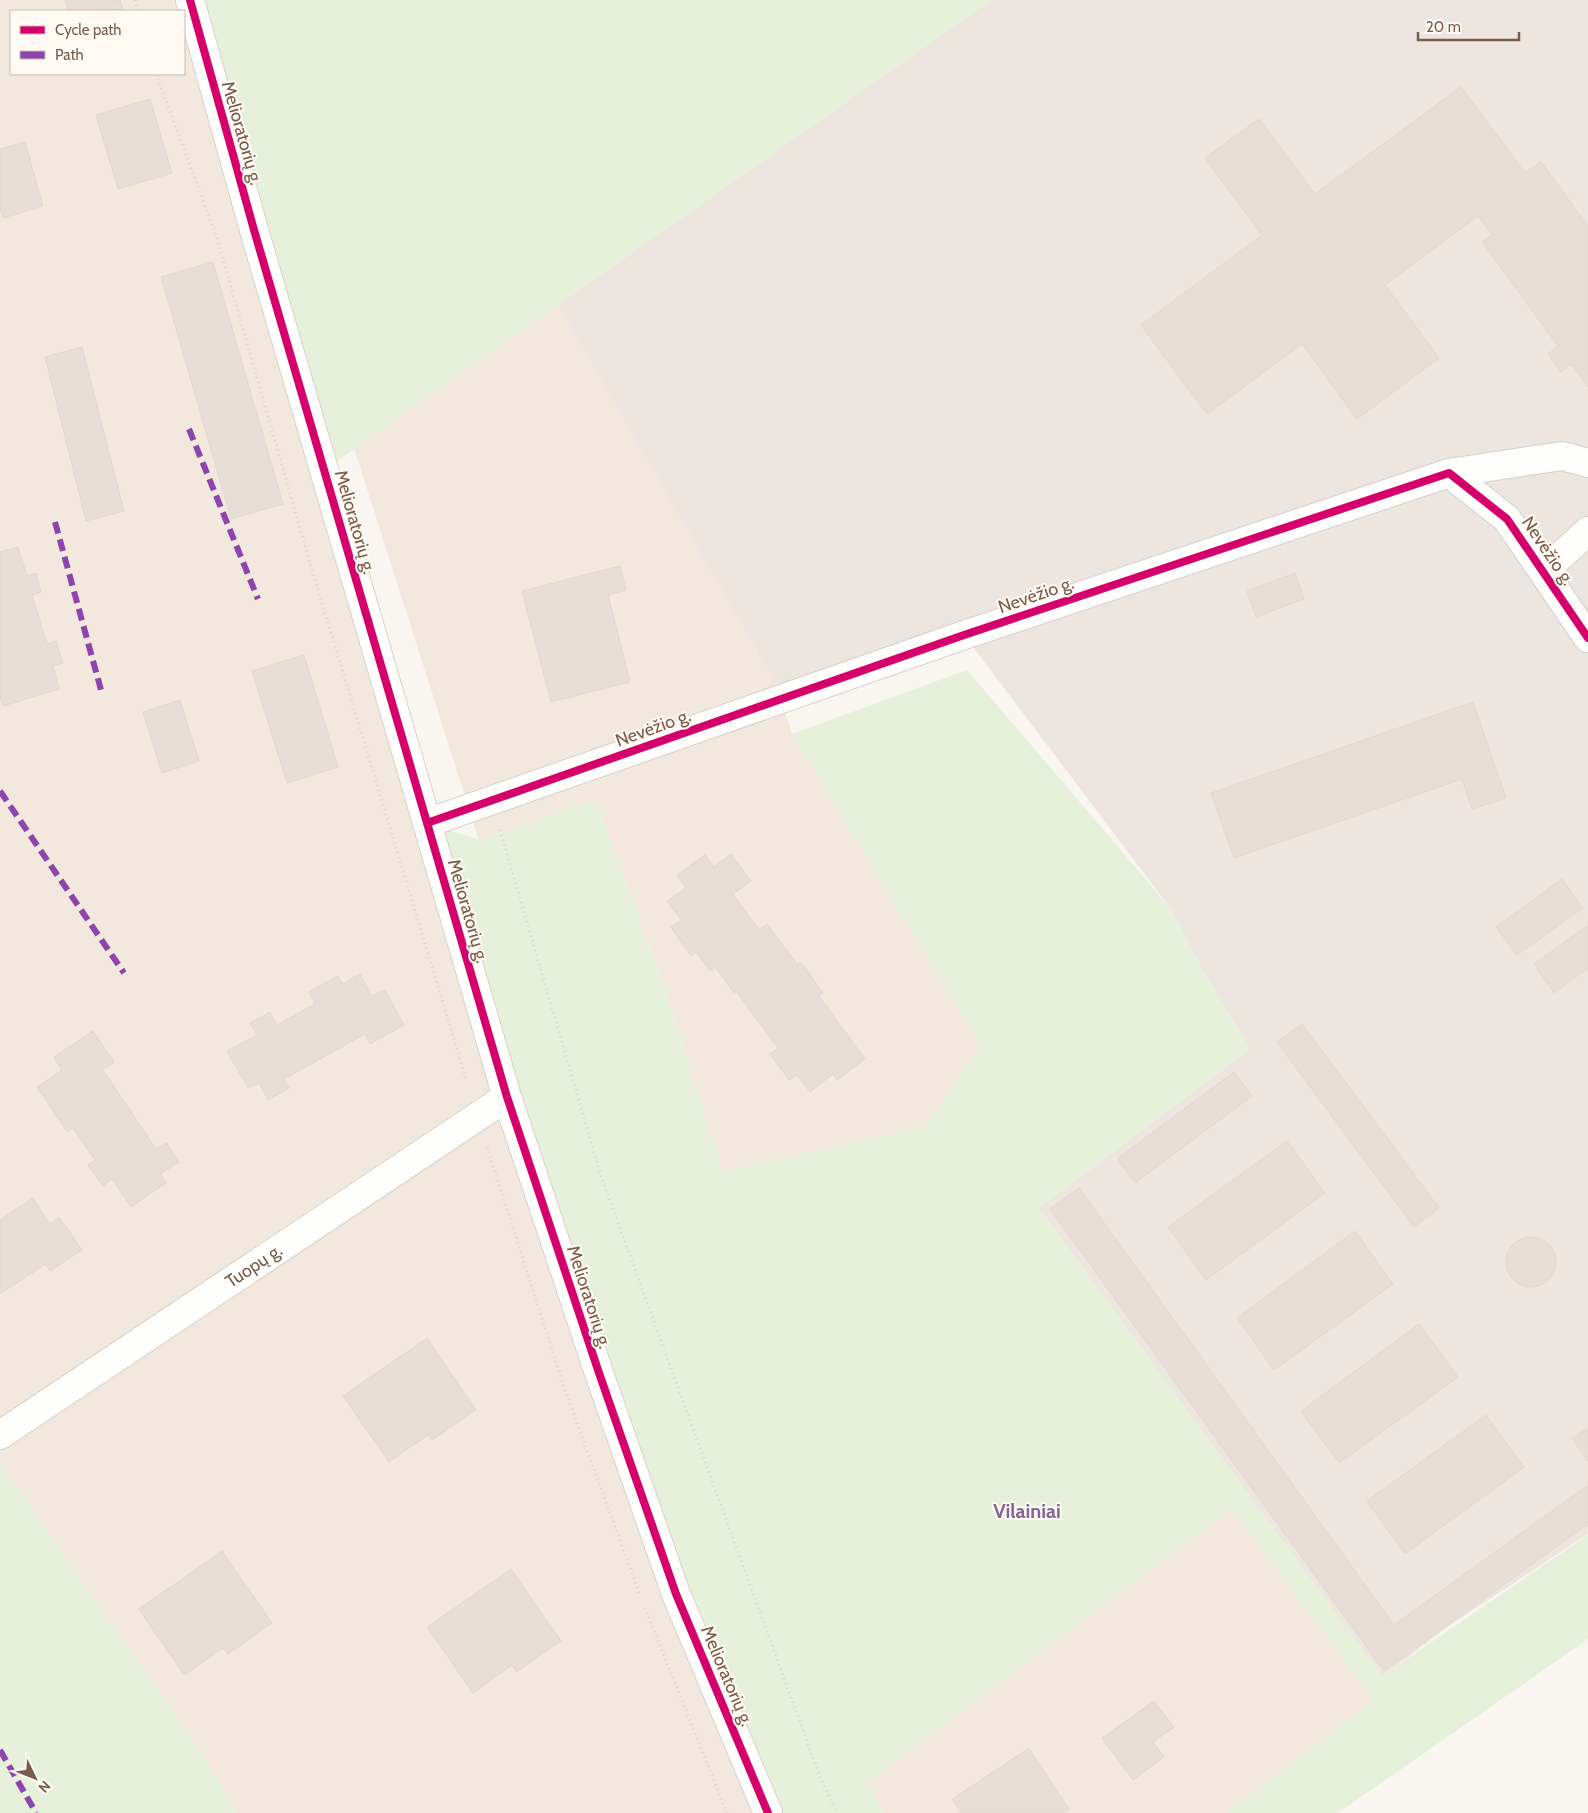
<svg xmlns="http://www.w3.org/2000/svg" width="1588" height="1813" viewBox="0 0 1588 1813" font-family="Cabin,sans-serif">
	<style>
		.residential { fill: #f2e8de; fill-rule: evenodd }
		.industrial { fill: #ede5e0 }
		.green { fill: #e7f0db }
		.building { fill: #e6ded7; stroke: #e2d8d2 }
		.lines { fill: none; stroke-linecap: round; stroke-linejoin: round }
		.street-casing { stroke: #d7d1cb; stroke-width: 30 }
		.secondary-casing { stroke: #d9d2cb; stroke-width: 30 }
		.path { stroke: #dcd5d0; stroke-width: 3; stroke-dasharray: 1 4; stroke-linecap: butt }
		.street { stroke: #fefefd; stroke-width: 28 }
		.secondary { stroke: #fefefd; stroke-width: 28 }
		.quiet { stroke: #8e44ad; stroke-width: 6; stroke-dasharray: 12 6; stroke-linecap: butt }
		.cycleway-casing { stroke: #fffaf3; stroke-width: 11 }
		.cycleway { stroke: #d6006c; stroke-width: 8 }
		.labels { text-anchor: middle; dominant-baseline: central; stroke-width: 4; stroke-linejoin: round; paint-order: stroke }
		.street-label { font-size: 18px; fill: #7a5c4d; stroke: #fffaf3 }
		.quarter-label { font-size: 20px; font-weight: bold; fill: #846695; stroke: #fffaf3 }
	</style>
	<rect width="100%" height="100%" fill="#f9f5f0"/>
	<g class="residential">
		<path d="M0,0H190L507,1097L768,1813H236L206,1759L0,1464ZM11,11H184V74H11Z"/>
		<path d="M558,305L777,686L792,734L981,1044L928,1126L723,1171L660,975L595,799L479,840L354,448Z"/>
		<path d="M1232,1509L1373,1699L1227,1813H883L867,1783Z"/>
	</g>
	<path class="industrial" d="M991,0H1588V1534L1450,1625L1382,1677L1039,1208L1250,1049L1200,966L1171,909L964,635L777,686L558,305Z"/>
	<g class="green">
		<path d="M190,0H991L324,470Z"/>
		<path d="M967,670L1171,909L1200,966L1250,1049L1039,1208L1382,1676L1588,1535V1639L1338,1813H1227L1373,1699L1232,1509L867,1783L883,1813H768L676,1594L427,823L479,840L595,799L660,975L723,1171L927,1126L980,1044L792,734Z"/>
		<path d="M0,1464L206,1759L236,1813H0Z"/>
	</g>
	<g class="building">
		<path d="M65,0H120L123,10L68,11Z"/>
		<path d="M1461,87L1525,173L1541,162L1588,226V387L1571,364L1561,372L1548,354L1558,346L1482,242L1492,235L1478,216L1385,285L1439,358L1357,419L1302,344L1207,414L1141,325L1262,235L1205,158L1259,119L1315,194Z"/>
		<path d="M150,99L172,173L118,189L96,115Z"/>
		<path d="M25,142L43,206L3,218L0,208V149Z"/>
		<path d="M213,262L283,504L231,519L161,277Z"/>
		<path d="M82,347L124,511L86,521L45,357Z"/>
		<path d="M18,547L27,576L36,573L41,592L32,595L47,644L56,641L63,663L53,666L59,689L3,706L0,697V552Z"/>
		<path d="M620,566L626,590L608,595L630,682L551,702L522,591Z"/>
		<path d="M1295,573L1304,599L1256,617L1247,591Z"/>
		<path d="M304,655L338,767L287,783L252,671Z"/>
		<path d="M180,700L199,761L162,773L143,712Z"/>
		<path d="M1473,702L1506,798L1472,809L1462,779L1234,858L1211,793Z"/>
		<path d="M731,854L751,881L733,894L759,930L767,924L797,964L801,962L823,993L819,996L865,1059L837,1080L833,1074L810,1092L797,1075L789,1080L770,1054L778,1048L736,991L734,993L715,967L710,971L696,952L691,956L671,927L681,920L667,901L686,888L677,875L705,855L714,867Z"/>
		<path d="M1562,879L1583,908L1517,955L1496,927Z"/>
		<path d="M1588,925V968L1554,993L1534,964Z"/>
		<path d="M360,974L372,996L385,990L404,1025L370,1044L365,1034L284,1079L289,1088L268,1100L259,1083L248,1088L227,1051L257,1035L250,1023L270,1012L277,1025L315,1004L309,992L338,976L342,984Z"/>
		<path d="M1302,1024L1439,1208L1414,1227L1277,1042Z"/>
		<path d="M93,1031L114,1062L103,1070L156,1149L167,1143L179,1162L160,1174L166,1183L131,1207L112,1179L103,1186L88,1165L95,1160L73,1128L67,1132L37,1087L62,1070L54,1057Z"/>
		<path d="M1234,1072L1252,1096L1135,1183L1117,1159Z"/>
		<path d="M1287,1141L1325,1193L1206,1280L1168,1227Z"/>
		<path d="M1079,1188L1394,1625L1588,1485V1524L1384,1671L1050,1209Z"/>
		<path d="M33,1198L50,1224L59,1217L82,1250L50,1271L46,1264L0,1294V1220Z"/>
		<path d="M1355,1231L1393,1284L1274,1370L1237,1318Z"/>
		<circle cx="1531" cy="1262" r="25"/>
		<path d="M1419,1324L1458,1377L1339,1463L1301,1411Z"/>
		<path d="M427,1338L476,1410L432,1440L428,1435L389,1462L343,1396Z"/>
		<path d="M1486,1415L1524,1467L1405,1554L1367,1501Z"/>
		<path d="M1588,1428V1461L1572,1438Z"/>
		<path d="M222,1551L272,1623L228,1654L223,1648L184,1675L139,1609Z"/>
		<path d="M511,1569L561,1641L516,1672L512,1665L473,1693L427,1627Z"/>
		<path d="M1154,1701L1174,1727L1153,1742L1164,1757L1133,1780L1102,1738Z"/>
		<path d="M1029,1748L1069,1809L1063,1813H961L952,1799Z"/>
	</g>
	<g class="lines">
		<g class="street-casing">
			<g id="street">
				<path d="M1449,473L1562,456L1588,463"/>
				<path d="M1544,571L1588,531"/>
				<path d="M427,823L964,635L1449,473L1507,519L1588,638"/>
				<path id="s1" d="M0,1435L507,1097"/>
			</g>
		</g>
		<g class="secondary-casing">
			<path id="secondary" d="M190,0L254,230L507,1097L599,1373L676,1594L768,1813"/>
		</g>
		<g class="path">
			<path d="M135,0L138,11"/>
			<path d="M156,74L217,238L310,563L466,1079"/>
			<path d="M500,830L601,1176L820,1777L837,1813"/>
			<path d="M487,1147L564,1387L640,1595"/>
			<path d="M645,1608L727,1813"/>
		</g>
		<use href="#street" class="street"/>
		<use href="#secondary" class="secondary"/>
		<g class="quiet">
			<path d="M189,429L258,599"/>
			<path d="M55,522L101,690"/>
			<path d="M0,791L124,973"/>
			<path d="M0,1750L36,1813"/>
		</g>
		<g class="cycleway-casing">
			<g id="cycleway">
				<path d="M190,0L254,230L507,1097L599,1373L676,1594L768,1813"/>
				<path d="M427,823L964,635L1449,473L1507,519L1588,638"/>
			</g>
		</g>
		<use href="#cycleway" class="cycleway"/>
	</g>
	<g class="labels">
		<g class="street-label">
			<text transform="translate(242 133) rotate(74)">Melioratorių g.</text>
			<text transform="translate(355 522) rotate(74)">Melioratorių g.</text>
			<text transform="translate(1548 551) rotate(56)">Nevėžio g.</text>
			<text transform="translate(1036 595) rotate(-19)">Nevėžio g.</text>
			<text transform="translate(653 728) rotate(-20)">Nevėžio g.</text>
			<text transform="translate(468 911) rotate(74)">Melioratorių g.</text>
			<text stroke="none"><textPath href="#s1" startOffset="305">Tuopų g.</textPath></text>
			<text transform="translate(589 1297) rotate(72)">Melioratorių g.</text>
			<text transform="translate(727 1676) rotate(67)">Melioratorių g.</text>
		</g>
		<g class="quarter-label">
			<text x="1027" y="1511">Vilainiai</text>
		</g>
	</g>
	<rect x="10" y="10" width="175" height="65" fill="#fffaf3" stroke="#cabbb1"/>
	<rect x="20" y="26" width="25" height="8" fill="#d6006c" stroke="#cabbb1"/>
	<text x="55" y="35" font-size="15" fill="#7a5c4d">Cycle path</text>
	<rect x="20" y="51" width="25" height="8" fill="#8e44ad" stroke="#cabbb1"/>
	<text x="55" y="60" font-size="15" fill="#7a5c4d">Path</text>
	<g transform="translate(35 1778) rotate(133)" stroke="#fffaf3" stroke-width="4" paint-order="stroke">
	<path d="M0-4L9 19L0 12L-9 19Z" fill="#7a5c4d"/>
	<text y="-8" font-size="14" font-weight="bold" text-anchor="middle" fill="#7a5c4d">N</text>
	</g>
	<path d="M1418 32v8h101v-8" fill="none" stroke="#7a5c4d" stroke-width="2.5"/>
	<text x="1426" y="32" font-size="15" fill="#7a5c4d" stroke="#fffaf3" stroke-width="4" paint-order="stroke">20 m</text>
</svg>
